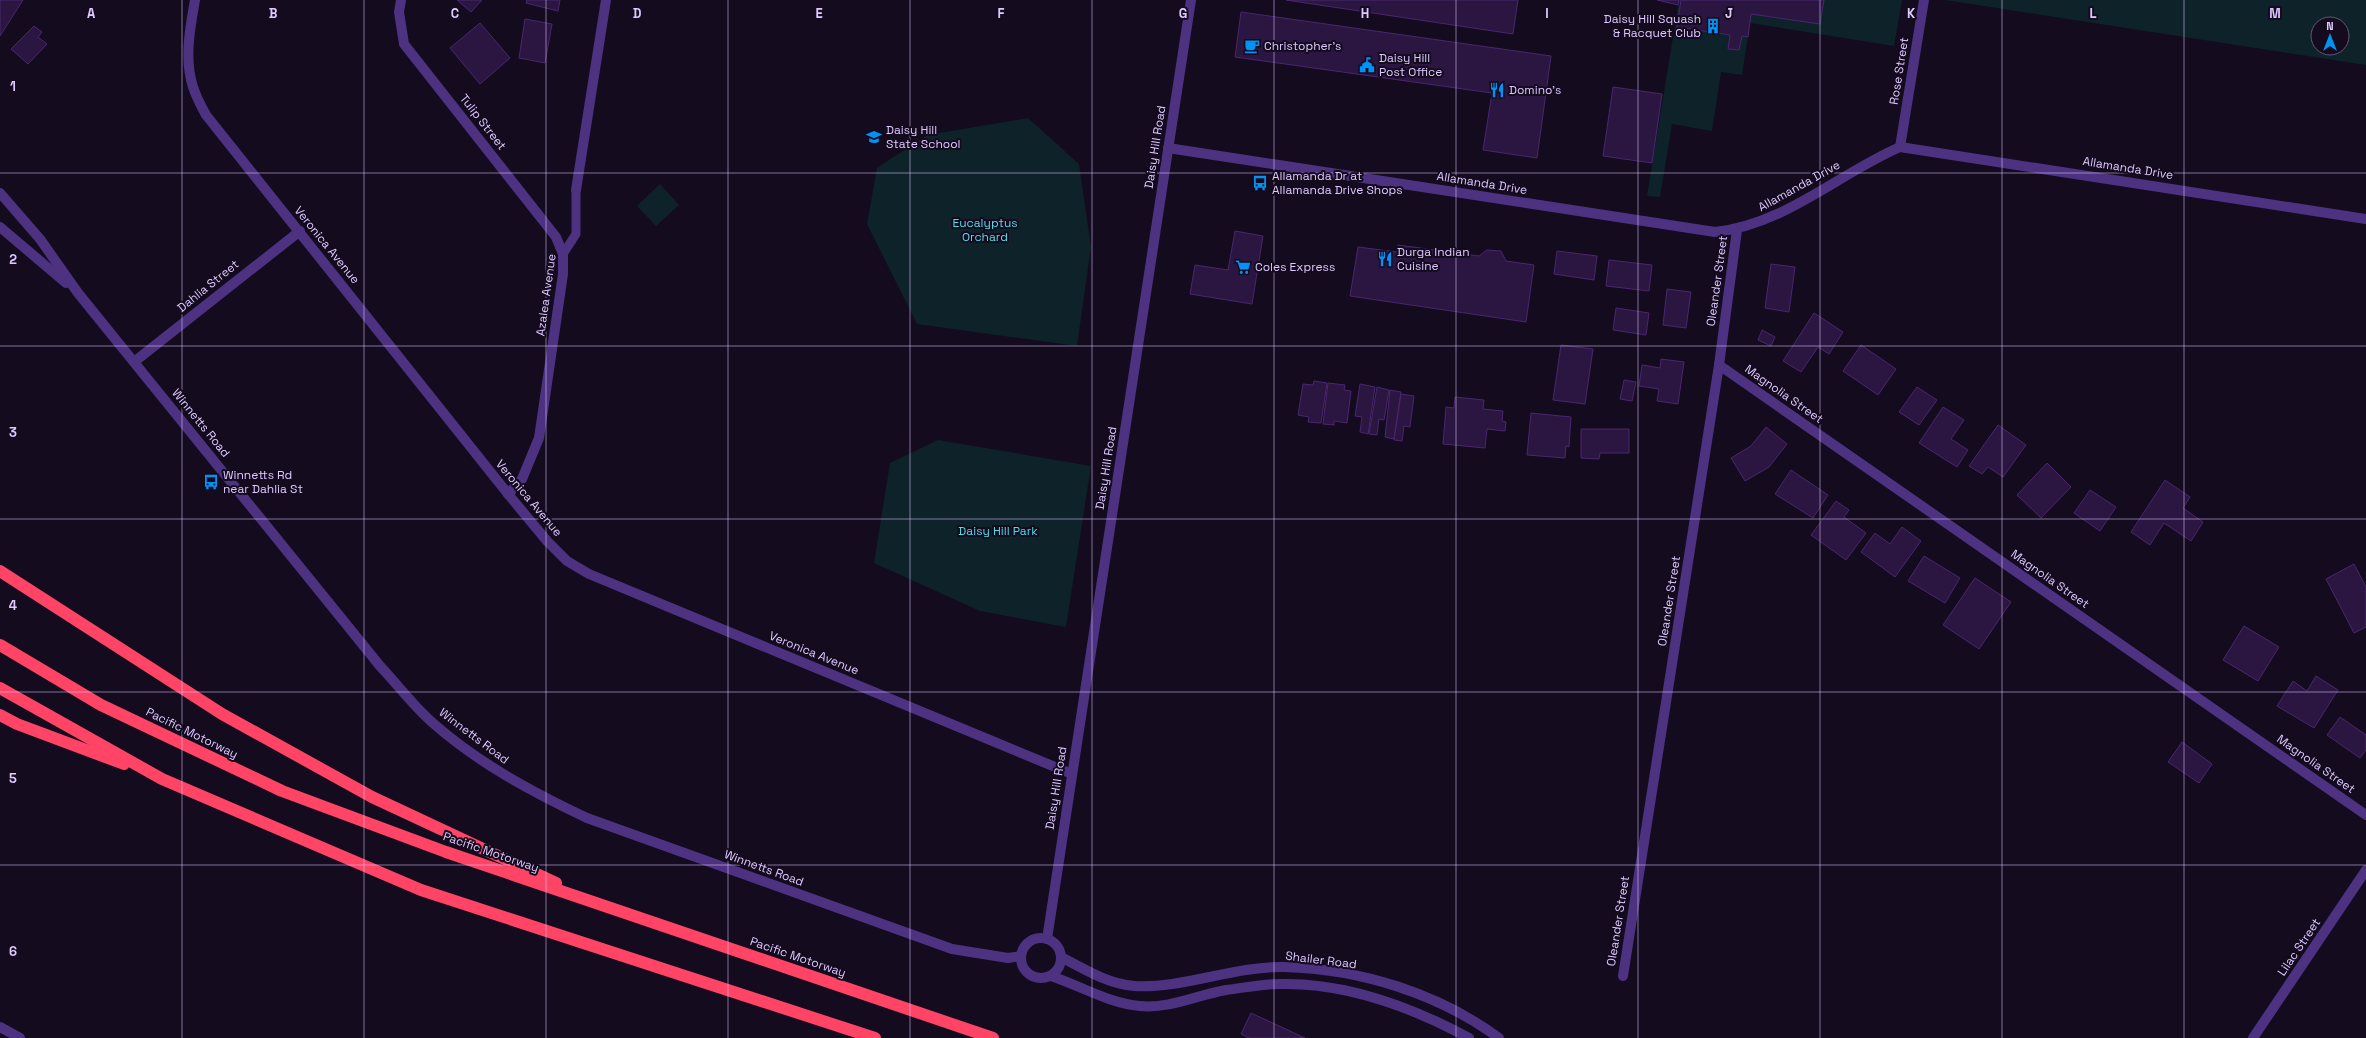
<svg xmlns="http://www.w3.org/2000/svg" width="2366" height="1038" viewBox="0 0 2366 1038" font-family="'Space Grotesk',sans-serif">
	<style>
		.green { fill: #0d2229; fill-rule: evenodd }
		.building { fill: #2b1641; stroke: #4a266f }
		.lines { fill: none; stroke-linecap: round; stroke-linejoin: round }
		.service { stroke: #4d3281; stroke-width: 9 }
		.minor { stroke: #4d3281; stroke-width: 10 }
		.tertiary { stroke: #4d3281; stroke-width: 10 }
		.motorway { stroke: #ff4465; stroke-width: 12 }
		.grid { fill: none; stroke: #dfc9ff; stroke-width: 1; stroke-opacity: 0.55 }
		.labels { text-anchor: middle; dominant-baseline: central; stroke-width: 4; stroke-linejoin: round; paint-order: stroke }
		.poi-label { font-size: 12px; fill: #dfc9ff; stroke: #140b1f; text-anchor: start }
		.street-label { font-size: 12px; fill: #dfc9ff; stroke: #140b1f }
		.park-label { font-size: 12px; fill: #4ddfe6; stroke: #140b1f }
		.grid-label { font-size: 13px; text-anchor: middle; font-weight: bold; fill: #dfc9ff; stroke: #140b1f; stroke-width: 4; stroke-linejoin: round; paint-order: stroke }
	</style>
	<rect width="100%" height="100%" fill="#140b1f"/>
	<g class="green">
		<path d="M1679,0H1902L1894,46L1750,23L1742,75L1721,72L1712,131L1672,124L1660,197L1647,196Z"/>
		<path d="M1945,0H2366V65ZM2318,24H2342V48H2318Z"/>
		<path d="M1028,118L1079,164L1091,247L1077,346L917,324L867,224L877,168L927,135Z"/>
		<path d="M660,184L679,205L656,226L637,206Z"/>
		<path d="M938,440L1091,466L1066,627L980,611L874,563L890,463Z"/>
	</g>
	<g class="building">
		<path d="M0,0H23L0,36Z"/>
		<path d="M457,0H482L471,12Z"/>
		<path d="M527,0H560L558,11L526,3Z"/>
		<path d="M1286,0H1518L1513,34Z"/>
		<path d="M1657,0H1679L1678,5Z"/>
		<path d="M1681,0H1824L1820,24L1751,14L1748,37L1742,36L1739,50L1728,49L1730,35L1677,27Z"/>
		<path d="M1241,12L1551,56L1537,158L1483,150L1492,93L1235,57Z"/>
		<path d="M525,19L552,24L545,63L519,58Z"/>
		<path d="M480,23L510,58L480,84L450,48Z"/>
		<path d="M34,26L42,32L38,37L47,44L28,64L11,49Z"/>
		<path d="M1613,87L1662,94L1652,163L1603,156Z"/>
		<path d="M1235,231L1263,236L1252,304L1190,294L1195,265L1228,270Z"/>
		<path d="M1398,245L1479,256L1487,250L1501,251L1506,261L1534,265L1526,322L1350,296L1358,247L1397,252Z"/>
		<path d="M1557,251L1597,256L1594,280L1554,274Z"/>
		<path d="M1609,260L1652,265L1649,291L1606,286Z"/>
		<path d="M1771,264L1795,267L1789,312L1765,308Z"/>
		<path d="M1667,289L1691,292L1686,328L1663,325Z"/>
		<path d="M1616,308L1649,313L1646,335L1613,330Z"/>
		<path d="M1814,313L1843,332L1829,354L1818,347L1801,372L1783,361Z"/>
		<path d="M1762,330L1775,337L1771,346L1758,340Z"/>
		<path d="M1561,345L1593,349L1585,404L1553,400Z"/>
		<path d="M1861,345L1896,369L1878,395L1843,371Z"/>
		<path d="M1661,359L1684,362L1678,404L1657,401L1659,389L1639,386L1642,365L1660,368Z"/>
		<path d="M1624,380L1636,382L1632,401L1620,399Z"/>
		<path d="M1314,381L1327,383L1321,423L1308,422L1309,417L1298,415L1303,384L1313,385Z"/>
		<path d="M1328,383L1345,385L1344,390L1351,391L1347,423L1334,421V425L1323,424Z"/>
		<path d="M1360,384L1375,387L1368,434L1360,432L1362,417L1355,416Z"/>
		<path d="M1377,387L1389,390L1384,420L1379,419L1377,435L1369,434Z"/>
		<path d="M1917,387L1937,400L1919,425L1899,412Z"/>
		<path d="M1390,390L1401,392L1394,439L1385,437Z"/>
		<path d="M1401,394L1414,396L1410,427L1404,426L1402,441L1394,440Z"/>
		<path d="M1455,397L1484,400L1483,409L1503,411L1502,421L1506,422L1505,431L1487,429L1485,448L1443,444L1446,407L1454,408Z"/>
		<path d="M1943,407L1964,420L1951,439L1968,450L1957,467L1919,443Z"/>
		<path d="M1531,413L1571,417L1569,447L1566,446L1565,458L1527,455Z"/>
		<path d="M1998,425L2026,445L2003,477L1988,467L1982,474L1969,466Z"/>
		<path d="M1766,427L1787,444L1769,467L1745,481L1731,458L1751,446Z"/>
		<path d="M1581,429H1629V453H1600L1599,459L1581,458Z"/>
		<path d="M2047,463L2071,487L2041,518L2017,495Z"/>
		<path d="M1791,470L1828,495L1813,518L1775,494Z"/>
		<path d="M2165,480L2190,497L2183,508L2203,522L2191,541L2164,523L2150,545L2131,532Z"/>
		<path d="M2090,490L2116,507L2100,531L2074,513Z"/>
		<path d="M1836,501L1849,510L1844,517L1866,533L1846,560L1811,535Z"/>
		<path d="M1902,527L1921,541L1895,577L1861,552L1875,533L1890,544Z"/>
		<path d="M1924,556L1960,578L1945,603L1908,581Z"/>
		<path d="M2354,564L2366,587V627L2354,633L2326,579Z"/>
		<path d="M1975,578L2011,602L1979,649L1943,625Z"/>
		<path d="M2244,626L2279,647L2258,681L2223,660Z"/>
		<path d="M2316,676L2338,690L2314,728L2277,706L2293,681L2307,691Z"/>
		<path d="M2340,717L2366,735V750L2360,758L2327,735Z"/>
		<path d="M2182,742L2212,764L2199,783L2168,762Z"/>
		<path d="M1251,1013L1305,1038H1249L1241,1034Z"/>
	</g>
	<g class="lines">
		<path class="service" d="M563,254L576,234V190"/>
		<g class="minor">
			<path d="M195,0C190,28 184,59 193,87C196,96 201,106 206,115L508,494L547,541L567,561L589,574L1072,774"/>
			<path d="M401,0L399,12L404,44L556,237L563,254V274L539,438L522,479L508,494"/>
			<path d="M1900,147L1924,0"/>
			<path d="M1168,148L1715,232C1784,225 1838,174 1900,147L2366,219"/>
			<path d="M576,190L606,0"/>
			<path d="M134,362L300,231"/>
			<path d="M1719,365L2366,815"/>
			<path d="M1623,976L1719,365L1737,230"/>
			<path d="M2253,1038L2366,870"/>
		</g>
		<g class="tertiary">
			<path d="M0,193L40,239L78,293L380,666C398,685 414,707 434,724C480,764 532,792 587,818L952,949L1008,958L1021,956"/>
			<path d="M0,227L66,283"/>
			<circle cx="1041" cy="958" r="20"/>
			<path d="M1047,939L1191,0"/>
			<path d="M1061,957C1084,969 1108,984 1134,986C1182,989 1234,966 1284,967C1360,969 1438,993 1499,1038"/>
			<path d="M1051,976C1081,986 1108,1003 1140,1006C1170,1009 1197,995 1226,990C1243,988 1261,984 1278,984C1344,982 1412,1007 1469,1038"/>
			<path d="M0,1027L20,1038"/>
		</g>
		<g class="motorway">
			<path d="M0,571L222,714L372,797L556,883"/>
			<path d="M0,645L101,705L282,791L446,852L993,1038"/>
			<path d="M0,688L162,779L421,890L875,1038"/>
			<path d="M0,715L17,724L124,764"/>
		</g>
	</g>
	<path class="grid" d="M182,0V1038M364,0V1038M546,0V1038M728,0V1038M910,0V1038M1092,0V1038M1274,0V1038M1456,0V1038M1638,0V1038M1820,0V1038M2002,0V1038M2184,0V1038M0,173H2366M0,346H2366M0,519H2366M0,692H2366M0,865H2366"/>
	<defs>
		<g id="building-bare" transform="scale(1.2)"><path d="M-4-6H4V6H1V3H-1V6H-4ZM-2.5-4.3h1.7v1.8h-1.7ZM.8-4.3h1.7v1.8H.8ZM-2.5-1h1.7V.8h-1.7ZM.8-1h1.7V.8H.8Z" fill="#0092f4" stroke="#140b1f" stroke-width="2.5" paint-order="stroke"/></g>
		<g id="cafe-bare" transform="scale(1.2)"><path d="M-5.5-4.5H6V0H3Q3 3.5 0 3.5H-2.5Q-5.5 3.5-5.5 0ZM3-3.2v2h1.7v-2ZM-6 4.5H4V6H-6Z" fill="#0092f4" stroke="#140b1f" stroke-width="2.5" paint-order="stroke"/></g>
		<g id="civic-bare" transform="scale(1.2)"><path d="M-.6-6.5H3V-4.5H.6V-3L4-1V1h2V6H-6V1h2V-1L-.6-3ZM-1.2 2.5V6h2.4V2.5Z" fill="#0092f4" stroke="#140b1f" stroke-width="2.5" paint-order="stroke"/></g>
		<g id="restaurant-bare" transform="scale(1.2)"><path d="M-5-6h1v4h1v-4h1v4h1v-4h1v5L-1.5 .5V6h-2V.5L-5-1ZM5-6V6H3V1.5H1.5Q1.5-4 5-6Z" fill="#0092f4" stroke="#140b1f" stroke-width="2.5" paint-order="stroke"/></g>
		<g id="school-bare" transform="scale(1.2)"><path d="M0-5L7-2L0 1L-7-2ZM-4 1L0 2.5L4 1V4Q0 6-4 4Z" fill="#0092f4" stroke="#140b1f" stroke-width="2.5" paint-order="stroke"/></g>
		<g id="bus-bare" transform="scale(1.2)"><path d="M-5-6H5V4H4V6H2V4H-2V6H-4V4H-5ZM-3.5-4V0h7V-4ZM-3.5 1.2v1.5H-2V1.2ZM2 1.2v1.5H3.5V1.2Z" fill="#0092f4" stroke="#140b1f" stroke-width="2.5" paint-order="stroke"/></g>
		<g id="supermarket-bare" transform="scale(1.2)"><path d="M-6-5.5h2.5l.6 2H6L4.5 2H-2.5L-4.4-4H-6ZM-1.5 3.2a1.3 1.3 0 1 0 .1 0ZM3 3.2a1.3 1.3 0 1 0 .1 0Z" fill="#0092f4" stroke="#140b1f" stroke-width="2.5" paint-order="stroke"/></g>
	</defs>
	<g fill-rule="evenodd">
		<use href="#building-bare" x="1713" y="26"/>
		<use href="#cafe-bare" x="1252" y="46"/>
		<use href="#civic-bare" x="1367" y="65"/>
		<use href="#restaurant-bare" x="1497" y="90"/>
		<use href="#school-bare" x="874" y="137"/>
		<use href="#bus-bare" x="1260" y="183"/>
		<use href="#restaurant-bare" x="1385" y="259"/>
		<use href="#supermarket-bare" x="1243" y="267"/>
		<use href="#bus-bare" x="211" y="482"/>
	</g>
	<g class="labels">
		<g class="poi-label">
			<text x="1701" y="19" text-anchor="end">Daisy Hill Squash<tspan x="1701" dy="14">&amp; Racquet Club</tspan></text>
			<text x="1264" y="46">Christopher's</text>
			<text x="1379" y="58">Daisy Hill<tspan x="1379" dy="14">Post Office</tspan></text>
			<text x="1509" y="90">Domino's</text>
			<text x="886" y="130">Daisy Hill<tspan x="886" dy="14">State School</tspan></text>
			<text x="1272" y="176">Allamanda Dr at<tspan x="1272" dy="14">Allamanda Drive Shops</tspan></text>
			<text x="1397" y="252">Durga Indian<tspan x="1397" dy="14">Cuisine</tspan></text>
			<text x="1255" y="267">Coles Express</text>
			<text x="223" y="475">Winnetts Rd<tspan x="223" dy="14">near Dahlia St</tspan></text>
		</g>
		<g class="street-label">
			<text transform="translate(1899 71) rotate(-81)">Rose Street</text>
			<text transform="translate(483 122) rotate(52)">Tulip Street</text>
			<text transform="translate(1155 147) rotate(-81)">Daisy Hill Road</text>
			<text transform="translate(2128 168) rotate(9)">Allamanda Drive</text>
			<text transform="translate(1482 183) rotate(9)">Allamanda Drive</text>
			<text transform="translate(1799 186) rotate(-29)">Allamanda Drive</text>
			<text transform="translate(327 245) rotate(51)">Veronica Avenue</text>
			<text transform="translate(1717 281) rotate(-82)">Oleander Street</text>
			<text transform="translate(208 286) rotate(-39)">Dahlia Street</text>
			<text transform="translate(546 295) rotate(-82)">Azalea Avenue</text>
			<text transform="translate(1784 394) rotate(35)">Magnolia Street</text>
			<text transform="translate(201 423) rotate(51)">Winnetts Road</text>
			<text transform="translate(1106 468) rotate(-81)">Daisy Hill Road</text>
			<text transform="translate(529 498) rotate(50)">Veronica Avenue</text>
			<text transform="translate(2050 579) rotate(35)">Magnolia Street</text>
			<text transform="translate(1669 601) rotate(-81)">Oleander Street</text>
			<text transform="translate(814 653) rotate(22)">Veronica Avenue</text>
			<text transform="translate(192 733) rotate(26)">Pacific Motorway</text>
			<text transform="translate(474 736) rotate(37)">Winnetts Road</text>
			<text transform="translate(2316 764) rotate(35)">Magnolia Street</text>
			<text transform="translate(1056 788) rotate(-81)">Daisy Hill Road</text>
			<text transform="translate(491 852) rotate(19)">Pacific Motorway</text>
			<text transform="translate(764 868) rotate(20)">Winnetts Road</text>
			<text transform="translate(1618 921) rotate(-81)">Oleander Street</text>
			<text transform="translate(2299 947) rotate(-56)">Lilac Street</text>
			<text transform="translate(798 957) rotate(19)">Pacific Motorway</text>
			<text transform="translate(1321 960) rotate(7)">Shailer Road</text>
		</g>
		<g class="park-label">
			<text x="985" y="223">Eucalyptus<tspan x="985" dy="14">Orchard</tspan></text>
			<text x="998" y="531">Daisy Hill Park</text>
		</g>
	</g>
	<g class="grid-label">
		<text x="91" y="18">A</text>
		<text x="273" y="18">B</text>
		<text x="455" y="18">C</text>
		<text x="637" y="18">D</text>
		<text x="819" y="18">E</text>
		<text x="1001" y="18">F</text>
		<text x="1183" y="18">G</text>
		<text x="1365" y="18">H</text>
		<text x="1547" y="18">I</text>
		<text x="1729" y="18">J</text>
		<text x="1911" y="18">K</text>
		<text x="2093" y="18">L</text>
		<text x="2275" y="18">M</text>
		<text x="13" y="91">1</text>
		<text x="13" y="264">2</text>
		<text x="13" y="437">3</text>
		<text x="13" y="610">4</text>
		<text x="13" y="783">5</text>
		<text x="13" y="956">6</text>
	</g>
	<g transform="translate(2330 36)"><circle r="19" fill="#140b1f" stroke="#655779"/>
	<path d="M0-3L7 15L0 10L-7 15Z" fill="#0092f4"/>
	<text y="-6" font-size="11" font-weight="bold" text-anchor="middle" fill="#dfc9ff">N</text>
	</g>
</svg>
